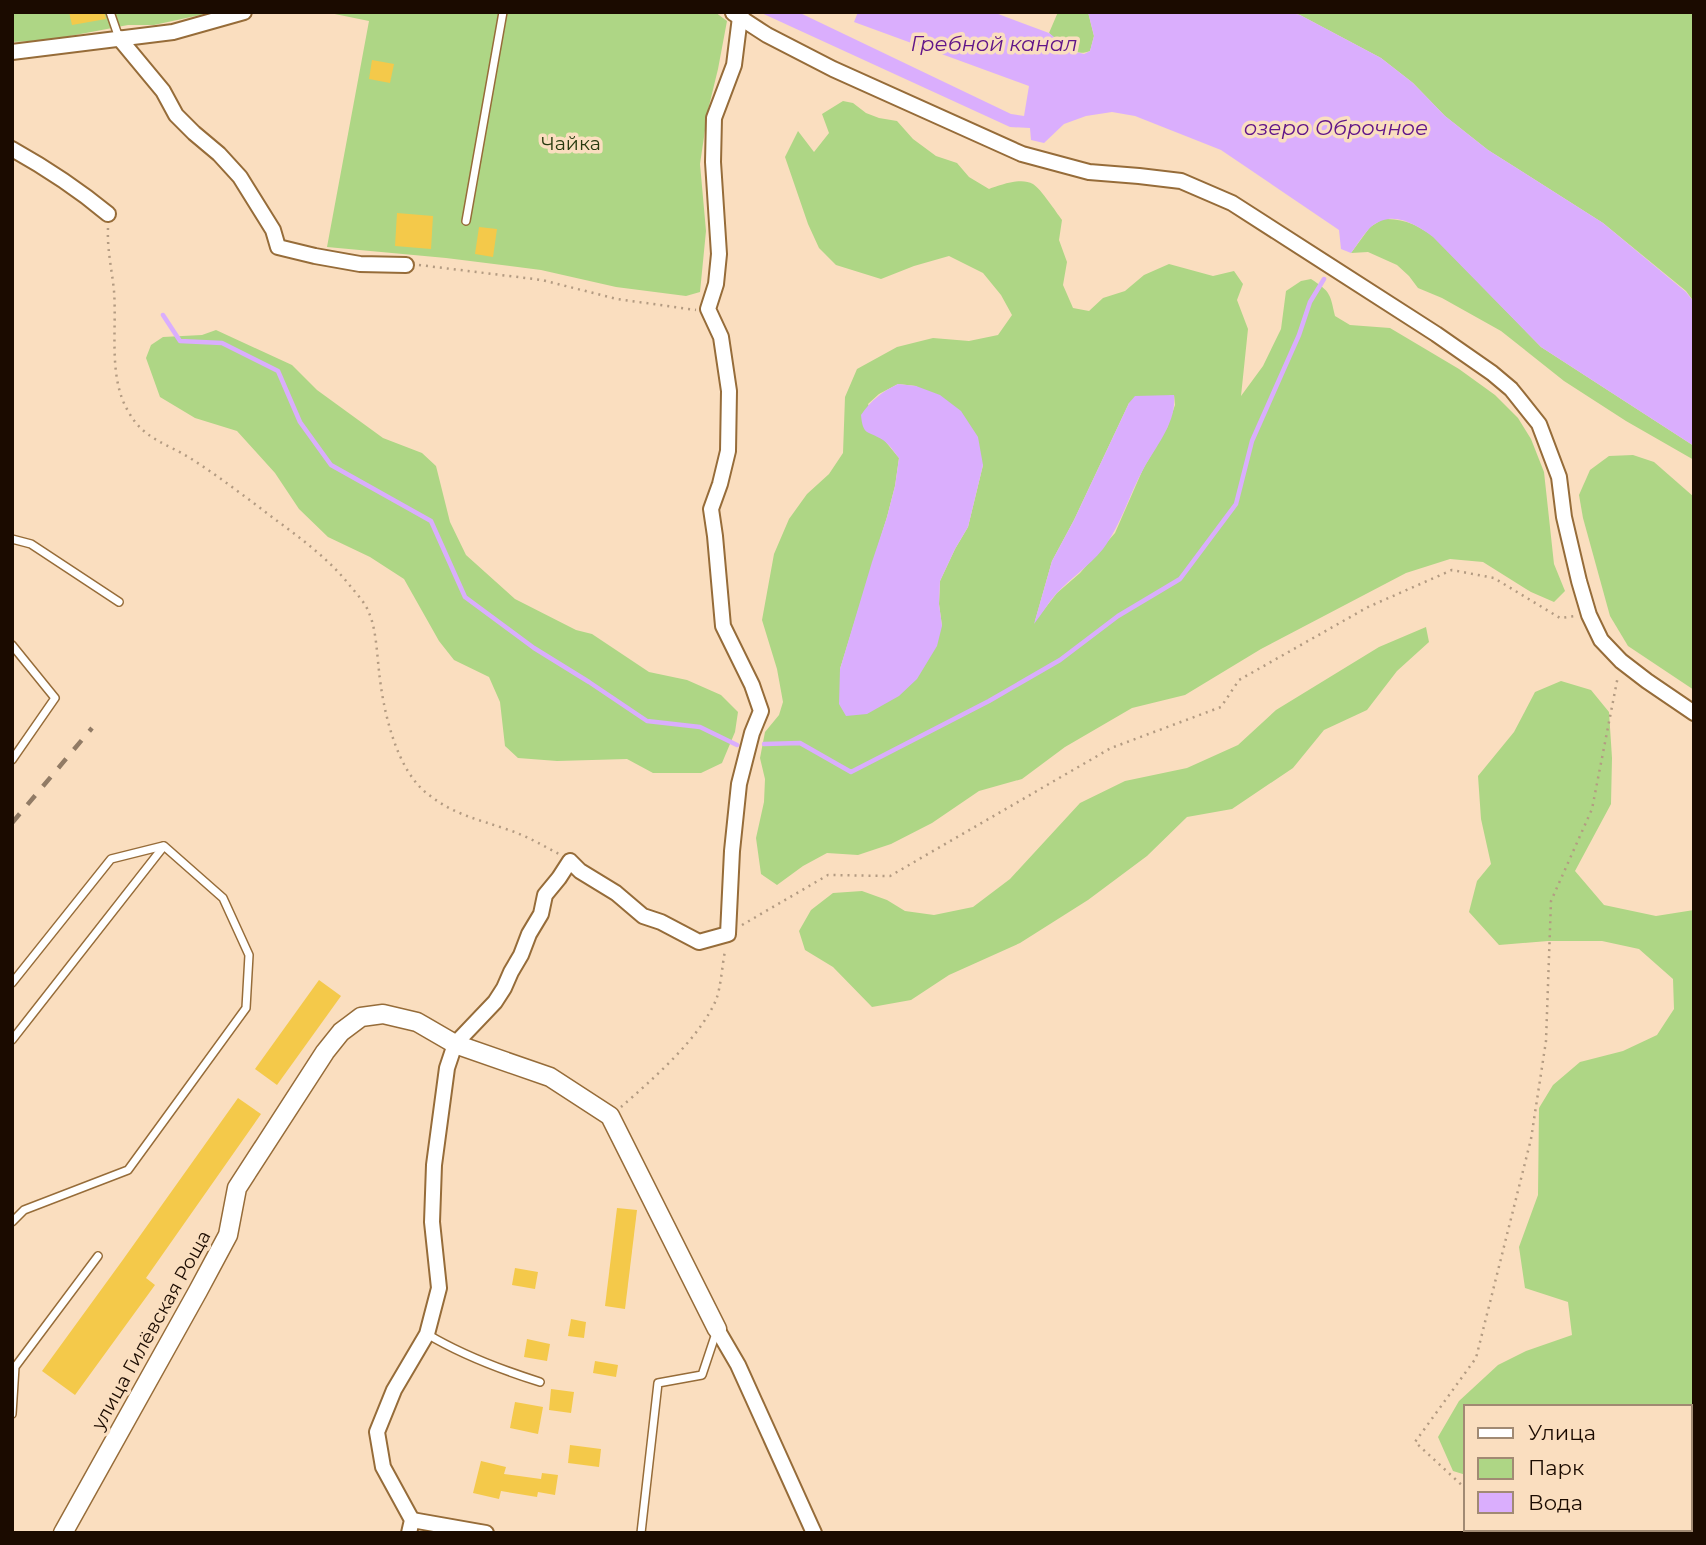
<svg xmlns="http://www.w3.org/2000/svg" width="1706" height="1545" viewBox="0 0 1706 1545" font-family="Montserrat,sans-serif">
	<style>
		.green { fill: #aed685; fill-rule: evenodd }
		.water { fill: #daaefd }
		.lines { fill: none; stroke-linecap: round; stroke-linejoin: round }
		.stream { stroke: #daaefd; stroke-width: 4.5 }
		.building { fill: #f4c94a }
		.service-casing { stroke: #966c39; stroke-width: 10 }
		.minor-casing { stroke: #966c39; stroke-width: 18 }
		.tertiary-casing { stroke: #966c39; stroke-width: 21 }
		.path { stroke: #b39b82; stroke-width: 2.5; stroke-dasharray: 2 5; stroke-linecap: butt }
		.service { stroke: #fff; stroke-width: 7 }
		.minor { stroke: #fff; stroke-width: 14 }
		.tertiary { stroke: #fff; stroke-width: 18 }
		.rail { stroke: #917b65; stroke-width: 4.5; stroke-dasharray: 12 12; stroke-linecap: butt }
		.labels { text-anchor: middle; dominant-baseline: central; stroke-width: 7; stroke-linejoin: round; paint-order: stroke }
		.park-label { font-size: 19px; fill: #273a0f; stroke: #fadebf }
		.street-label { font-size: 19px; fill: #1b0b00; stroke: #fadebf }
		.water-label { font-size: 21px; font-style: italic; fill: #611589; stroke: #fadebf }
	</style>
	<rect width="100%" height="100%" fill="#fadebf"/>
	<g class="green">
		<path d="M12,12H214L154,25H128L49,40L12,42Z"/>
		<path d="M325,12H715L727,21L718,69L708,110L700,164L706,231L700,292L686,296L616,287L541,270L446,258L327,247L369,21Z"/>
		<path d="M1058,12H1088L1094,36L1090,51C1074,58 1060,43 1049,33Z"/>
		<path d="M1289,12H1694V302L1686,291L1603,223L1488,150L1445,116L1413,83L1381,58L1300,15Z"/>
		<path d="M843,101L853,103L866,113L879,118L897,121L913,139L936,156L957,163L969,177L989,189C1001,185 1021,177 1033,184C1041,189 1056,212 1062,220L1059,240L1067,262L1063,285L1073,308L1089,311L1103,298L1125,291L1144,275L1169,264L1213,276L1234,271L1243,284L1237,300L1248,329L1241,396L1263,366L1281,329L1286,291L1301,281L1311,279C1331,292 1330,294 1335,316L1350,325L1390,328L1459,369L1495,395L1518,418L1531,439L1544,472L1554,564L1565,591L1554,602L1531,592L1483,562L1450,559L1406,573L1261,649L1185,695L1132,708L1065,747L1022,779L979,791L932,823L891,844L858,855L827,853L803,866L777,885L761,874L756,838L764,802L765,779L760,758L765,732L779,715L783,702L777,669L762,620L774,554L789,519L807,494L829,474L843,453L845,397L857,369L897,347L933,338L969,341L998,335L1012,315L1001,295L983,273L949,256L914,266L881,279L836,265L819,248L808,224L785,157L798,131L814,152L829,133L822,114ZM898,384L916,386L983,465L968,527L955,549L940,581L939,604L942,626L840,669L887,517L895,486L899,458L885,441L868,404L879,394ZM1174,395L1175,405L1167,428L1143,469L1115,533L1080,573L1057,593L1035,621L1052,561L1074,520L1129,403Z"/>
		<path d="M1383,219C1405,219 1415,224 1433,236L1541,347L1694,446V460L1626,421L1564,381L1501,331L1442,298L1418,288L1409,276L1397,265L1368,252L1351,253L1370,227Z"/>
		<path d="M216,330L292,365L317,390L383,438L422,453L436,466L450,522L466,555L515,599L576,630L592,634L649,672L687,680L721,695L738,712L735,732L722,763L701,773H653L627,759L557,761L518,758L505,746L500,702L489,677L454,660L439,641L404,579L370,557L328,537L299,509L275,473L237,431L195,418L160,397L146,358L151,345L163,337L202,335Z"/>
		<path d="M1633,455L1654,462L1694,497V690L1628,646L1610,616L1583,518L1579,495L1590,470L1609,456Z"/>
		<path d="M1426,627L1429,642L1397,671L1367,710L1324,730L1293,768L1232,809L1187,817L1147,856L1088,900L1020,943L949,975L911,1000L872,1007L833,967L805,950L799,931L811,910L833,893L862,891L887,900L905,911L934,915L973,907L1010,879L1080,803L1125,781L1187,768L1238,745L1276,710L1379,647Z"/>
		<path d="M1561,681L1591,690L1609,712L1612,758L1611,804L1575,871L1604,905L1656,916L1694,910V1533H1542L1538,1529H1690V1407H1466V1475L1453,1471L1438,1437L1459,1401L1498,1365L1526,1351L1572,1335L1568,1302L1525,1288L1519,1247L1538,1195L1539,1108L1553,1085L1580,1062L1623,1051L1657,1035L1674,1009L1673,979L1639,949L1602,941H1548L1499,945L1469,912L1477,881L1491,864L1481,819L1478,776L1514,732L1535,692Z"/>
	</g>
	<g class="water">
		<path d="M759,12H798L1011,114L1024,116L1029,86L854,22L858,12H993L1049,33L1072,51L1084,54L1090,51L1094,36L1088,12H1289L1300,15L1381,58L1413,83L1445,116L1488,150L1603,223L1686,292L1694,302V446L1541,347L1433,237C1415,224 1393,210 1372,226C1364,233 1358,244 1351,253L1341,249L1339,230L1221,150L1135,116L1112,112L1086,116L1064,124L1044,143L1031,140L1030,128L1010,127Z"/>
		<path d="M898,384L916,386L940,395L961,411L978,437L983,465L968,527L955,549L940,581L939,604L942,626L937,646L917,679L899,696L867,714L846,716L839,704L840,669L872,562L887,517L895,486L899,458C894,452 889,444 883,440C867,430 863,436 861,415C871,400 882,392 898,384Z"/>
		<path d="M1174,395C1177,422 1156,446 1144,468C1129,495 1121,525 1103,549C1089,566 1071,578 1056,594C1048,603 1042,614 1034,624L1052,561L1074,520L1129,403L1135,396Z"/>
	</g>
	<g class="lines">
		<g class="stream">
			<path d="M163,315L180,341L222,343L278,371L300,422L331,465L431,521L465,597L534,648L589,682L647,721L700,727L737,745"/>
			<path d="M764,744L800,743L851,772L989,701L1060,660L1118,616L1180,579L1236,504L1252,441L1299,335L1310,302L1324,279"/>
		</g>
	</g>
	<g class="building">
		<path d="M69,12H104L106,19L72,25Z"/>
		<path d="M372,60L394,64L390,83L369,79Z"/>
		<path d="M397,213L433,216L431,249L395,246Z"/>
		<path d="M479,227L497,229L493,257L475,254Z"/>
		<path d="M319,980L341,996L277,1085L255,1069Z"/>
		<path d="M238,1098L261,1114L146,1278L155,1285L75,1395L42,1371L122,1261Z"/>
		<path d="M617,1208L637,1210L625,1309L605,1306Z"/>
		<path d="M515,1268L538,1272L535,1289L512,1285Z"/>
		<path d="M571,1319L586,1322L584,1338L568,1336Z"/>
		<path d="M527,1339L550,1344L547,1361L524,1357Z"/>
		<path d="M595,1361L618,1365L616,1377L593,1373Z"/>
		<path d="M551,1389L574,1392L571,1413L549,1410Z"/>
		<path d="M515,1402L543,1407L538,1434L510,1428Z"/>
		<path d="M570,1445L601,1449L599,1467L568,1463Z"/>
		<path d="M481,1461L506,1467L504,1474L541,1479L542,1473L558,1475L555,1495L538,1492L537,1497L501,1491L499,1499L473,1493Z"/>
	</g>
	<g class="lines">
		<g class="service-casing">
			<g id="service">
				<path d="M110,12L119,38"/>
				<path d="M466,221L503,12"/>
				<path d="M12,539L31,544L119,602"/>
				<path d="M12,645L55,698L12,760"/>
				<path d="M12,983L111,859L163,846"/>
				<path d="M12,1040L164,846L223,898L249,955L246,1008L128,1170L24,1210L12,1222"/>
				<path d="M427,1334C462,1355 502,1370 540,1382"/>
				<path d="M12,1414L15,1367L98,1256"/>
				<path d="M641,1533L658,1383L702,1375L717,1330"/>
			</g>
		</g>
		<g class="minor-casing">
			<g id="minor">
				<path d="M733,13L767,35L833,69L1022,154L1089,172L1139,176L1181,181L1232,203L1436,334L1492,373L1511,389L1539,424L1559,477L1564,517L1579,581L1589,615L1601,640L1621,661L1647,681L1694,713"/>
				<path d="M119,38L163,91L176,115L194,133L219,154L240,177L273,230L278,247L315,256L360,264L406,265"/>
				<path d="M12,52L173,32L244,12"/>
				<path d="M12,149C46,168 78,189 108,214"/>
				<path d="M717,1329L738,1365L814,1533"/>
				<path d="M412,1520L486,1533"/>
				<path d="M409,1533L412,1520L383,1467L377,1432L394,1390L427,1334L439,1288L432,1222L434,1165L447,1068L455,1044L495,1002L504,988L511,972L521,955L529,934L541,914L545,895L559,878L570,861L580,871L616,893L643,916L661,922L699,942L728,934L732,851L739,784L752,733L761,711L752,685L723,626L715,536L711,509L720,484L728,451L729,391L721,337L708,309L716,284L719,254L713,162L714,118L734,65L740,17L742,12"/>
			</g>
		</g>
		<g class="tertiary-casing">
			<path id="tertiary" d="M63,1533L198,1291L228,1235L237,1188L325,1052L341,1032L361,1017L383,1014L417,1022L455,1044L550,1077L610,1116L717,1329"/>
		</g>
		<g class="path">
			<path d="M108,228C107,250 112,270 114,291C117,329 108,377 128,411C143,439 166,443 190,458C220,477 248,499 276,520C303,540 330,560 351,587C357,594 366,604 369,613C376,628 377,654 379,671C383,710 396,771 429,795C455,815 477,819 506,829C525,835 542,845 559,854"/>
			<path d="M419,265L542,280L617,299L696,310"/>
			<path d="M742,925L828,875L890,876L1111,748L1221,707L1239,680L1368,607L1452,570L1494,578L1560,618L1575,616"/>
			<path d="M621,1107C653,1079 699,1039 716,1000C721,987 722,966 725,951"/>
			<path d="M1466,1489L1415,1442L1476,1358L1531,1139L1546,1041L1551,901L1592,809L1618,676"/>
			<path d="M1531,1529L1537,1533"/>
		</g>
		<use href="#service" class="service"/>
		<use href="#minor" class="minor"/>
		<use href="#tertiary" class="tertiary"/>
		<path class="rail" d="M12,823L92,728"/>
	</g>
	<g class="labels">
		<g class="park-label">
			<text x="571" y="143">Чайка</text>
		</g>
		<g class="street-label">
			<text transform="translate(151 1330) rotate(-61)">улица Гилёвская Роща</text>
		</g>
		<g class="water-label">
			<text x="994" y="43">Гребной канал</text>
			<text x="1336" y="127">озеро Оброчное</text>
		</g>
	</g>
	<rect width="1706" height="1545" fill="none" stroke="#1b0b00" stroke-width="28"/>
	<rect x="1464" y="1405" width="228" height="126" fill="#fadebf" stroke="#a18a73" stroke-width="2"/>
	<rect x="1478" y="1428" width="35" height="10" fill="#ffffff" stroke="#a18a73" stroke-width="2"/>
	<text x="1528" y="1440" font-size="21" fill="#1b0b00">Улица</text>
	<rect x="1478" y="1458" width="35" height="21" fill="#aed685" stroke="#a18a73" stroke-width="2"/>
	<text x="1528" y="1475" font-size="21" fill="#1b0b00">Парк</text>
	<rect x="1478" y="1492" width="35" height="21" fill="#daaefd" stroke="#a18a73" stroke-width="2"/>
	<text x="1528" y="1510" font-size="21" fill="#1b0b00">Вода</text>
</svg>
